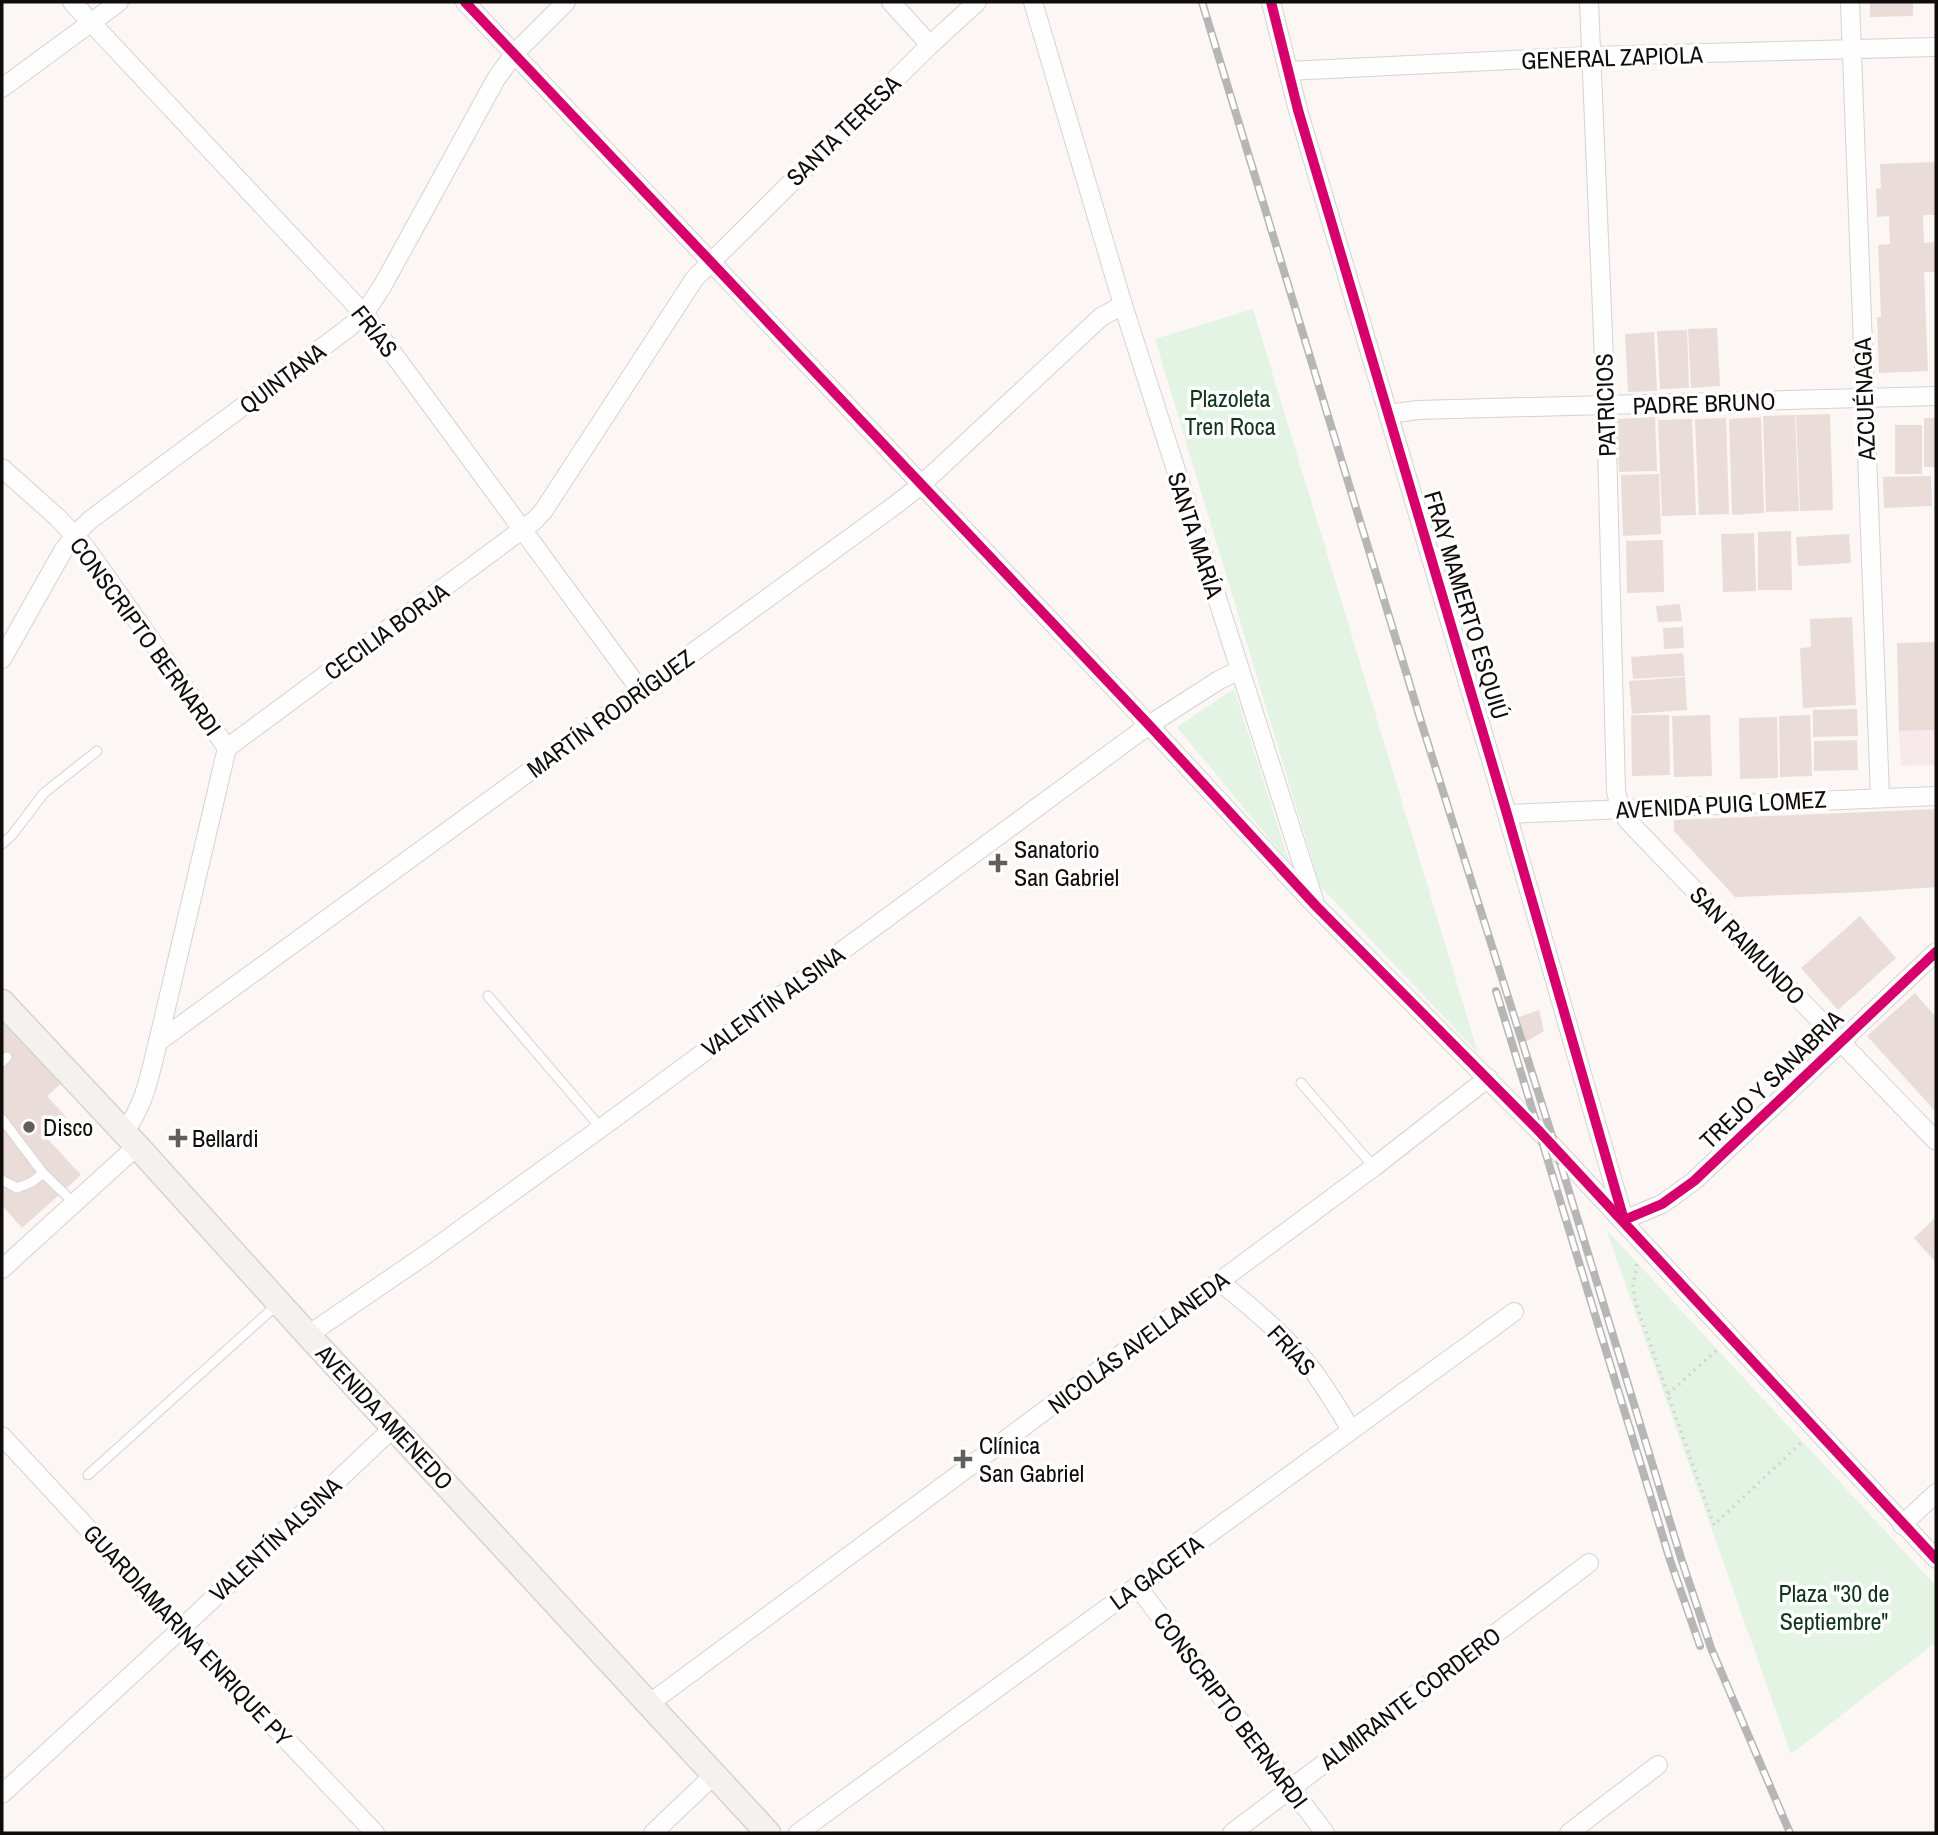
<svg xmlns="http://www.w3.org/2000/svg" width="1938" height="1835" viewBox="0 0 1938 1835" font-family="'Archivo Narrow',sans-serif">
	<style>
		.commercial { fill: #f7e9ec }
		.green { fill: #e3f4e4 }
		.building { fill: #eaddd9 }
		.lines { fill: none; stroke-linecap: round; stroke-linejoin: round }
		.lane-casing { stroke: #d6d2d1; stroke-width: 11 }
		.street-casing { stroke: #d6d2d1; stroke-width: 20 }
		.secondary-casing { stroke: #d6d2d1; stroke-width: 27 }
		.path { stroke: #d5d3d2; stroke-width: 3.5; stroke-dasharray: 2 5; stroke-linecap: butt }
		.lane { stroke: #fffefe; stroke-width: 9 }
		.street { stroke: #fffefe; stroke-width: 18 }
		.secondary { stroke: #f4f1ef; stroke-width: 24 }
		.rail-casing { stroke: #b7b6b6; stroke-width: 8 }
		.rail { stroke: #fff; stroke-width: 5; stroke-dasharray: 16; stroke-linecap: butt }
		.cycleway-casing { stroke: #fff; stroke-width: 15 }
		.cycleway { stroke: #d6006c; stroke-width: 10 }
		.poi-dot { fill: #625e5d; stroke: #fff; stroke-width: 2.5 }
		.labels { text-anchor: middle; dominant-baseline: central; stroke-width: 7; stroke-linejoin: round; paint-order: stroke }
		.street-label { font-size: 24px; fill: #0f0c0b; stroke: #fff }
		.park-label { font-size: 24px; fill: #10341d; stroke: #fff }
		.poi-label { font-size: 24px; fill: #0f0c0b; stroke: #fff; text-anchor: start }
	</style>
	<rect width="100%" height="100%" fill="#fcf6f5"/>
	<path class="commercial" d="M1936,730V765L1901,766L1899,731Z"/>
	<g class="green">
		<path d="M1253,309L1478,1053L1320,886L1155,339Z"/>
		<path d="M1234,689L1290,864L1177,727Z"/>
		<path d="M1606,1229L1936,1586V1642L1791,1754Z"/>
	</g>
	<g class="building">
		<path d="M1870,2H1913V16L1870,17Z"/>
		<path d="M1936,162V215H1923L1924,243L1936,242V272H1924L1928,371L1879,373L1877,317H1881L1878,245L1890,244L1889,216L1877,217L1876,189L1881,188L1880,164Z"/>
		<path d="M1717,328L1720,386L1691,388L1688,329Z"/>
		<path d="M1687,330L1689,388L1660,389L1657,331Z"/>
		<path d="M1654,332L1657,391L1628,392L1625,334Z"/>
		<path d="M1830,414L1833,510L1800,511L1796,415Z"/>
		<path d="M1795,415L1799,511L1766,512L1763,416Z"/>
		<path d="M1655,417L1657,471L1619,472L1617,419Z"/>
		<path d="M1761,417L1764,513L1732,515L1729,419Z"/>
		<path d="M1726,418L1729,514L1699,515L1695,419Z"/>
		<rect x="1924" y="418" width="12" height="49"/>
		<path d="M1692,419L1696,515L1662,516L1658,420Z"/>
		<rect x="1895" y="425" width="27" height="49"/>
		<path d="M1659,474L1661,534L1623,536L1621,475Z"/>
		<path d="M1931,476L1932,506L1884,508L1883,477Z"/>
		<path d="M1791,531L1792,590H1758V532Z"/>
		<path d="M1754,533L1756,591L1723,592L1721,534Z"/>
		<path d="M1849,534L1851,563L1798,566L1796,537Z"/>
		<path d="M1663,540L1664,592L1627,593L1626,541Z"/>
		<path d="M1680,604L1682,621L1658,622L1656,606Z"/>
		<path d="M1852,617L1856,705L1803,708L1800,648L1811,647L1810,619Z"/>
		<path d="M1683,627L1684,648L1664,649L1663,628Z"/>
		<path d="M1936,642V730L1899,731L1897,643Z"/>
		<path d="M1683,653L1685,676L1633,679L1631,657Z"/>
		<path d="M1685,677L1687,710L1632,714L1629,681Z"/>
		<path d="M1857,709L1858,736L1813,737V710Z"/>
		<path d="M1631,715H1669L1670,775L1632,776Z"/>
		<path d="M1710,715L1712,776L1674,777L1672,716Z"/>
		<path d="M1810,715L1812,776L1780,777L1779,716Z"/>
		<path d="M1777,717L1778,778L1740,779L1739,718Z"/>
		<path d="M1857,740L1858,770L1814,771V741Z"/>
		<path d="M1936,809V887L1865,892L1735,897L1674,831V820Z"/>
		<path d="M1860,916L1896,958L1838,1010L1801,968Z"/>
		<path d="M1915,993L1936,1017V1112L1867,1036Z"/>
		<path d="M1539,1010L1544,1031L1526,1042L1519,1017Z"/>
		<path d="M2,1015L63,1082L47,1096L66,1117L45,1136L81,1175L22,1228L2,1205Z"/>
		<path d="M1936,1217V1263L1914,1238Z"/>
	</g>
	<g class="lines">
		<g class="lane-casing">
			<g id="lane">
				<path d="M2,844L12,835L44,793L97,751"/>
				<path d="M488,996L601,1128"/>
				<path d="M2,1062L7,1057"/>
				<path d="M1301,1083L1374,1167"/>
				<path d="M2,1119L43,1173L74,1203"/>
				<path d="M2,1180L17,1188L32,1182L43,1173"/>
				<path d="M88,1475L278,1304"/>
			</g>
		</g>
		<g class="street-casing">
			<g id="street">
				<path d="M72,2L364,314L641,691"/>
				<path d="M465,2L1149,725L1316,906L1538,1130L1936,1559"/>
				<path d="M891,2L930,45"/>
				<path d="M1033,2L1123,305L1314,900"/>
				<path d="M1271,2L1298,110L1507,814L1624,1220L1662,1204L1694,1181L1936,952"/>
				<path d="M1589,2L1606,406L1616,791L1620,808L1628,821L1936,1141"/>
				<path d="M1850,2L1880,797"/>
				<path d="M1288,71L1591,56L1936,47"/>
				<path d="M2,88L119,2"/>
				<path d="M1388,414L1418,410L1936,396"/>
				<path d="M2,468L58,518L86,548L227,748"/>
				<path d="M2,659L63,551L75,535L90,520L347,329L364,314L383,285L496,79L514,54L566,2"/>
				<path d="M1507,814L1936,796"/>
				<path d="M158,1042L227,748L535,520L544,510L695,278L930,45L977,2"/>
				<path d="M124,1132C145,1105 150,1074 158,1042L894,506L921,485L1101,317L1123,305"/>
				<path d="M2,1269L137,1146"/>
				<path d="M1219,1281C1251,1307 1284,1334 1310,1367C1325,1386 1338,1408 1351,1430"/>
				<path d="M308,1335L428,1253L601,1128L1149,725L1219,680L1240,670"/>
				<path d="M2,1436L181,1629L375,1833"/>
				<path d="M1902,1525L1936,1493"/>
				<path d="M1137,1586L1325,1833"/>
				<path d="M650,1703L1374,1167L1488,1078"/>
				<path d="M2,1794L181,1629L394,1427"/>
				<path d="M653,1833L715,1774"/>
				<path d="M798,1833L1514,1312"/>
				<path d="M1232,1833L1589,1563"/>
				<path d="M1569,1833L1658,1765"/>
			</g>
		</g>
		<g class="secondary-casing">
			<path id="secondary" d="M2,1002L137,1146L308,1335L768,1833"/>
		</g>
		<g class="path">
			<path d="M1637,1264L1633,1286L1635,1301L1714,1525L1804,1440"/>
			<path d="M1668,1394L1718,1349"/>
		</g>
		<use href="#lane" class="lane"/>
		<use href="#street" class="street"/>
		<use href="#secondary" class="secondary"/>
		<g class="rail-casing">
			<g id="rail">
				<path d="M1202,2L1423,728L1557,1152L1681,1558L1711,1648L1790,1833"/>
				<path d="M1496,991L1670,1560L1700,1646"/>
			</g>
		</g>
		<use href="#rail" class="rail"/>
		<g class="cycleway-casing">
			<g id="cycleway">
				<path d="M465,2L1149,725L1316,906L1538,1130L1936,1559"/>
				<path d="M1271,2L1298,110L1507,814L1624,1220L1662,1204L1694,1181L1936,952"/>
			</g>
		</g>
		<use href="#cycleway" class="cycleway"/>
	</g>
	<g class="poi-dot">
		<path d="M994.5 852.5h7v7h7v7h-7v7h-7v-7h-7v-7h7z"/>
		<circle cx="29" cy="1127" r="7"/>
		<path d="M174.5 1127.5h7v7h7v7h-7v7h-7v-7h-7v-7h7z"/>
		<path d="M959.5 1448.5h7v7h7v7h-7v7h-7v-7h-7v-7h7z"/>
	</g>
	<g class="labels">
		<g class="street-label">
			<text transform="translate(1612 57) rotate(-2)">GENERAL ZAPIOLA</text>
			<text transform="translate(843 130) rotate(-44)">SANTA TERESA</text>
			<text transform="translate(375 331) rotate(52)">FRÍAS</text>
			<text transform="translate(282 378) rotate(-37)">QUINTANA</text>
			<text transform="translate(1864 399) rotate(-92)">AZCUÉNAGA</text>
			<text transform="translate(1704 403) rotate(-2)">PADRE BRUNO</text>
			<text transform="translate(1605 405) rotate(-92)">PATRICIOS</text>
			<text transform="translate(1196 535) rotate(72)">SANTA MARÍA</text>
			<text transform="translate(1467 605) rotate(73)">FRAY MAMERTO ESQUIÚ</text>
			<text transform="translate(386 631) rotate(-36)">CECILIA BORJA</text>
			<text transform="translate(146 636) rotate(54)">CONSCRIPTO BERNARDI</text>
			<text transform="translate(610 713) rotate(-36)">MARTÍN RODRÍGUEZ</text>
			<text transform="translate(1721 804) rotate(-3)">AVENIDA PUIG LOMEZ</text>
			<text transform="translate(1748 945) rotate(46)">SAN RAIMUNDO</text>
			<text transform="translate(773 1001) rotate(-36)">VALENTÍN ALSINA</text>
			<text transform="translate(1771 1079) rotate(-44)">TREJO Y SANABRIA</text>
			<text transform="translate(1138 1342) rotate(-37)">NICOLÁS AVELLANEDA</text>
			<text transform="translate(1292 1350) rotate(48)">FRÍAS</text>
			<text transform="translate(385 1417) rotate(47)">AVENIDA AMENEDO</text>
			<text transform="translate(275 1539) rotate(-43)">VALENTÍN ALSINA</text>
			<text transform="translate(1156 1572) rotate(-36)">LA GACETA</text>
			<text transform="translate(188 1635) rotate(47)">GUARDIAMARINA ENRIQUE PY</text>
			<text transform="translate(1410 1698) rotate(-37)">ALMIRANTE CORDERO</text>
			<text transform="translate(1231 1710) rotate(53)">CONSCRIPTO BERNARDI</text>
		</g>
		<g class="park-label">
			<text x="1230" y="398">Plazoleta<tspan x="1230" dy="28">Tren Roca</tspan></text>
			<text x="1834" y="1593">Plaza "30 de<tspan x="1834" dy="28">Septiembre"</tspan></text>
		</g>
		<g class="poi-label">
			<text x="1014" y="849">Sanatorio<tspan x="1014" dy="28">San Gabriel</tspan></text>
			<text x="43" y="1127">Disco</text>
			<text x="192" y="1138">Bellardi</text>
			<text x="979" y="1445">Clínica<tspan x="979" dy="28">San Gabriel</tspan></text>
		</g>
	</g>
	<rect width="1938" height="1835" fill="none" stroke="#0f0c0b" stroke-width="7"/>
</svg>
